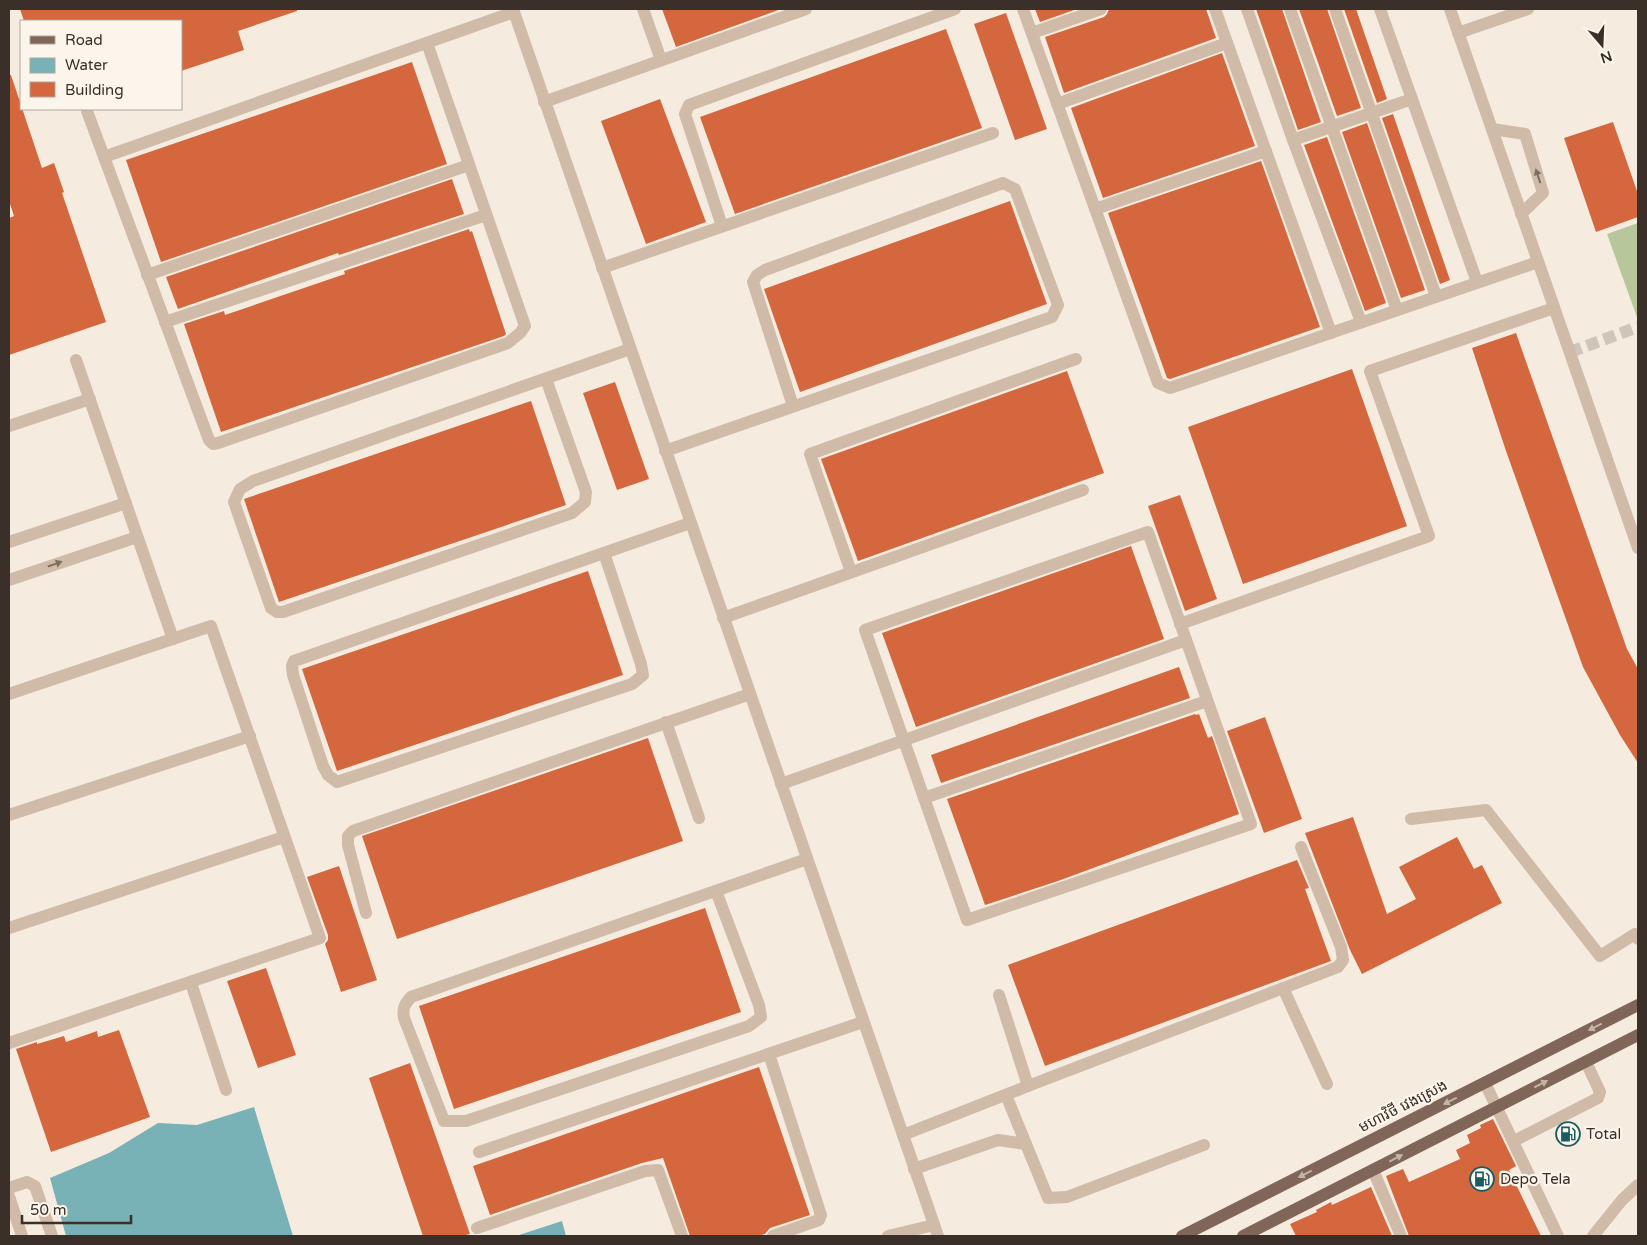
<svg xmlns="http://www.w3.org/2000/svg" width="1647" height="1245" viewBox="0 0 1647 1245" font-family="'Varela Round','Noto Sans Khmer',sans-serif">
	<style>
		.green { fill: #b7c79b }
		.water { fill: #79b2b6 }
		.building { fill: #d4673d }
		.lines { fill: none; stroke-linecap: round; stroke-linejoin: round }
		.minor-tunnel { stroke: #d0c5ba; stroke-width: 12; stroke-dasharray: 12 6; stroke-linecap: butt }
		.minor { stroke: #cfbba8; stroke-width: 12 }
		.major { stroke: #7f6658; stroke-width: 12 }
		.oneway { fill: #7e6e62 }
		.oneway2 { fill: #c4b5a9 }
		.labels { text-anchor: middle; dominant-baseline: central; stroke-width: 4.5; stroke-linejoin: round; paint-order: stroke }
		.street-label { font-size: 15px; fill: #3b2f29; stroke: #fcf5eb }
		.poi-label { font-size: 15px; fill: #3b2f29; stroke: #fcf5eb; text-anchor: start }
	</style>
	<rect width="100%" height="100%" fill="#f5ebde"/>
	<path class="green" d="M1638,223V320L1607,234Z"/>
	<g class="water">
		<path d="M254,1107L293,1236H66L50,1178L109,1153L158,1123L197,1125Z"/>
		<path d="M562,1221L566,1236H516Z"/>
	</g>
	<g class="building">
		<path d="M20,9H297V11L238,31L244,50L181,71V21H24Z"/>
		<path d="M662,9H781L676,47Z"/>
		<path d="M1035,9H1077L1040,22Z"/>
		<path d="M1109,9H1206L1216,38L1064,93L1045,37L1104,17L1107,14Z"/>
		<path d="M1256,9H1282L1321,122L1298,130Z"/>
		<path d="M1299,9H1327L1361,108L1337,116Z"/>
		<path d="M1344,9H1356L1387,99L1377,103Z"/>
		<path d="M1006,13L1047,129L1015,140L974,24Z"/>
		<path d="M946,29L982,128L735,214L700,117Z"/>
		<path d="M1222,53L1255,146L1103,198L1071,108Z"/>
		<path d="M412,62L447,164L161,262L126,160Z"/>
		<path d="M9,75H11L42,168L54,163L64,192L62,193L106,322L9,355V218L14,216L9,201Z"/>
		<path d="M660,99L706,222L646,244L601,121Z"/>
		<path d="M1393,114L1450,280L1440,284L1382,118Z"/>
		<path d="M1613,122L1638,194V217L1596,232L1564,138Z"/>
		<path d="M1367,123L1425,290L1401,298L1342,132Z"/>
		<path d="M1327,137L1386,303L1365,311L1304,145Z"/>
		<path d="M1261,161L1320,327L1170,379L1167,378L1108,213Z"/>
		<path d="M452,179L464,214L339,255L338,253L178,309L166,277Z"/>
		<path d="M1010,201L1047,304L800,392L764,289Z"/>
		<path d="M469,229L470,232L472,231L506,334L504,336L221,432L184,324L224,311L225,315L345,274L344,271Z"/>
		<path d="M1516,333L1627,649L1638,669V763L1620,735L1583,667L1506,451L1472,348Z"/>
		<path d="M1352,369L1407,526L1243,584L1188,427Z"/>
		<path d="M1067,371L1104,473L858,561L821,459Z"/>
		<path d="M615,382L649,479L617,490L583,393Z"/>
		<path d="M531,401L566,505L279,602L244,499Z"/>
		<path d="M1180,495L1217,599L1185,611L1148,506Z"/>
		<path d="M1131,546L1164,639L916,727L882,633Z"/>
		<path d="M588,571L623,675L337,771L302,669Z"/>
		<path d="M1179,667L1190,698L941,783L931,755Z"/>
		<path d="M1195,714L1196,715L1199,714L1208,738L1212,736L1239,814L1058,881L985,905L947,799Z"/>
		<path d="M1265,717L1302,819L1264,833L1227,731Z"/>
		<path d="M648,738L683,841L397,939L362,836Z"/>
		<path d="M1353,817L1387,914L1416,899L1399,867L1457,837L1474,869L1482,865L1502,903L1362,974L1350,950L1305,833Z"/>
		<path d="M1297,860L1309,888L1305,889L1331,961L1045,1066L1008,965Z"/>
		<path d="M339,866L377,980L341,992L325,944L328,940V935L307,877Z"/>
		<path d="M705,908L741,1012L454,1109L419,1006Z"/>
		<path d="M266,968L296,1055L258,1068L227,981Z"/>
		<path d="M119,1030L150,1117L51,1152L16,1049L37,1042V1044L64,1036L66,1042L97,1031L98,1037Z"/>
		<path d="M410,1063L470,1234L462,1236H423L369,1078Z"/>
		<path d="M759,1067L810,1215L770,1228L765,1234L758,1236H690L663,1158L642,1163L490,1215L473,1166Z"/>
		<path d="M1493,1119L1516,1166L1509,1170L1541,1236H1409L1386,1176L1403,1169L1409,1182L1460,1159L1456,1150L1470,1143L1467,1135L1481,1128L1480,1125Z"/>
		<path d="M1371,1187L1392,1236H1296L1290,1224L1317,1212L1316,1210L1331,1202L1332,1205Z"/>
	</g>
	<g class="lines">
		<path class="minor-tunnel" d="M1570,352L1638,327"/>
		<g class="minor">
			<path d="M513,9L938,1236"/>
			<path d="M643,9L661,60"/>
			<path d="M1023,9L1158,383L1170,388L1538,262"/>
			<path d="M1215,9L1331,333"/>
			<path d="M1247,9L1293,140L1361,322"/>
			<path d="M1290,9L1397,310"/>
			<path d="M1335,9L1436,296"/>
			<path d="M1380,9L1477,282"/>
			<path d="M1450,9L1638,548"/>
			<path d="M1032,33L1101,9"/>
			<path d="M1458,33L1528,9"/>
			<path d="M544,102L806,9"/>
			<path d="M1057,104L1227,43"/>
			<path d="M87,111L209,440L213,444L218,443L508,343L520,333L525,326L427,43"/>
			<path d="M1492,129L1525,134L1543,193L1521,214"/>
			<path d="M1293,140L1412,99"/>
			<path d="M104,157L514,12"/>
			<path d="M1095,209L1266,151"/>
			<path d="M722,226L685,114L689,105L955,9"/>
			<path d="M602,268L993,133"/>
			<path d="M147,275L469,165"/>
			<path d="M165,322L486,215"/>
			<path d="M76,360L173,639"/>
			<path d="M546,379L586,492L585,502L572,513L283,612H277L271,608L234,502L240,489L253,481L630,349"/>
			<path d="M9,426L90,399"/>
			<path d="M665,451L1052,317L1058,305L1015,189L1003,183L765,270L757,275L753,282L793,406"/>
			<path d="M1148,532L1251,824L967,920L865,630Z"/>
			<path d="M9,542L126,503"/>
			<path d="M604,553L641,664L643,675L632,684L337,782L328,775L323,766L293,675L292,666L294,661L690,523"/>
			<path d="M851,572L810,454L1076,359"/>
			<path d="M9,580L137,537"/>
			<path d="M723,618L1083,490"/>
			<path d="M1180,624L1429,536L1370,371L1554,308"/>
			<path d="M9,694L211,626L320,938L9,1043"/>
			<path d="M666,722L699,818"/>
			<path d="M781,784L1186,640"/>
			<path d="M924,798L1207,701"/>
			<path d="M9,815L250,736"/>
			<path d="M1411,819L1486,810L1600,956L1635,934L1638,939"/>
			<path d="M716,891L759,1005L761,1017L749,1026L466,1121H444L404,1018C402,1008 405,1004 411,997L807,859"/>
			<path d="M366,913L348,845V836L353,831L750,694"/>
			<path d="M9,928L284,837"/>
			<path d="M191,983L226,1090"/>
			<path d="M1283,988L1327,1084"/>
			<path d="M769,1054L821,1215L819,1220L773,1236"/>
			<path d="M1485,1083L1558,1236"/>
			<path d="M1028,1086L1338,967L1343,960L1341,947L1301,847"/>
			<path d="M1006,1095L1048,1198L1067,1197L1204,1145"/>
			<path d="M903,1135L1028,1086L999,995"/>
			<path d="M1514,1141L1598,1098L1600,1092L1586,1062"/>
			<path d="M479,1152L863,1022"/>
			<path d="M914,1169L998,1140L1026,1144"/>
			<path d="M1373,1170L1401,1236"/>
			<path d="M9,1188L27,1182L35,1186L52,1236"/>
			<path d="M9,1196L22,1236"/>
			<path d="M477,1228L645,1171L658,1170L682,1236"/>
			<path d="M888,1236L934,1225"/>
			<path d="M1593,1236L1622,1200L1638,1185"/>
		</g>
		<g class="major">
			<path d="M1182,1236L1638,1005"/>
			<path d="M1243,1236L1638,1035"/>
		</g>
	</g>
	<defs><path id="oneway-solid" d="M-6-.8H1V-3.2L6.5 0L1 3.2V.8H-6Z" transform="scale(1.25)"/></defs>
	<g class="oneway">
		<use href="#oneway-solid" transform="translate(1538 176) rotate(-108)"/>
		<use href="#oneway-solid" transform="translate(55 564) rotate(-19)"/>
	</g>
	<g class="oneway2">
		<use href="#oneway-solid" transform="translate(1595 1027) rotate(153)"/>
		<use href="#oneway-solid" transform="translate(1541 1084) rotate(-27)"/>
		<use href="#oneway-solid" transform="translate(1450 1101) rotate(153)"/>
		<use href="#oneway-solid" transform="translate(1396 1158) rotate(-28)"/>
		<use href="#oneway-solid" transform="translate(1305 1174) rotate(153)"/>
	</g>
	<defs>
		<g id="fuel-ring" transform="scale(1.25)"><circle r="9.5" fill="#fcf5eb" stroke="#195b62" stroke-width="1.5"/><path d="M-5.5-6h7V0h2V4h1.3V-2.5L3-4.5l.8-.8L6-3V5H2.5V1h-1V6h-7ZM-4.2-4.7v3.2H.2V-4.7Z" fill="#195b62"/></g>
	</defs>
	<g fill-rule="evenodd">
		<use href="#fuel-ring" x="1568" y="1134"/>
		<use href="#fuel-ring" x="1482" y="1179"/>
	</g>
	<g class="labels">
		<g class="street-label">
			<text transform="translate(1403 1106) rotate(-27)">មហាវិថី វេងស្រេង</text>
		</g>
		<g class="poi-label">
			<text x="1586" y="1134">Total</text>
			<text x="1500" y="1179">Depo Tela</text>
		</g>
	</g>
	<rect width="1647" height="1245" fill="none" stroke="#3b2f29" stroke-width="20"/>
	<rect x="20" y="20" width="162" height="90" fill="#fcf5eb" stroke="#afa69d"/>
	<rect x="30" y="36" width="25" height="8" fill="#7f6658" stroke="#afa69d"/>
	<text x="65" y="45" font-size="15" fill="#3b2f29">Road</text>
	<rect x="30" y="58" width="25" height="15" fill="#79b2b6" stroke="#afa69d"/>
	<text x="65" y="70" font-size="15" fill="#3b2f29">Water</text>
	<rect x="30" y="82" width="25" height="15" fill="#d4673d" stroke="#afa69d"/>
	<text x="65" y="95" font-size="15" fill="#3b2f29">Building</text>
	<g transform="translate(1602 45) rotate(161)" stroke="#fcf5eb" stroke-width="4" paint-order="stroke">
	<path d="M0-4L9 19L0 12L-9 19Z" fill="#3b2f29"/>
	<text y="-8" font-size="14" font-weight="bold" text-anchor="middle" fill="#3b2f29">N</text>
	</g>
	<path d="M22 1215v8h109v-8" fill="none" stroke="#3b2f29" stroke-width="2.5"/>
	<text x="30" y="1215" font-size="15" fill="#3b2f29" stroke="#fcf5eb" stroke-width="4" paint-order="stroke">50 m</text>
</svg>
